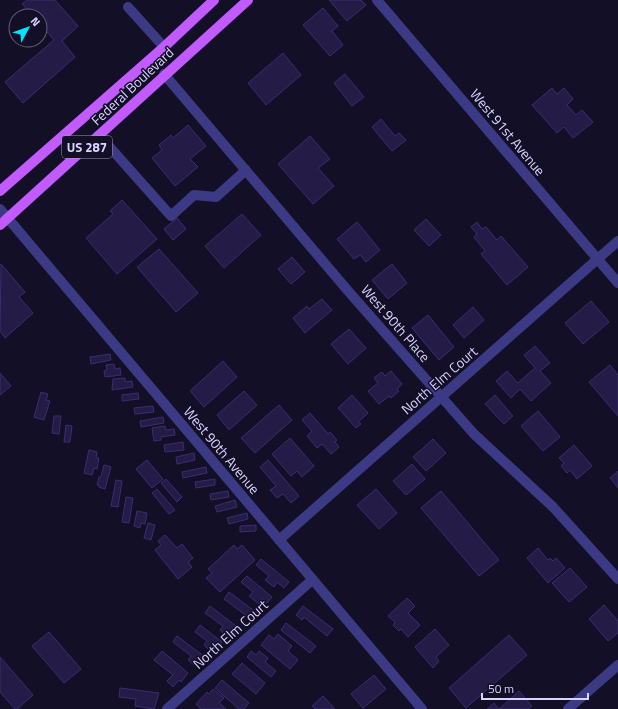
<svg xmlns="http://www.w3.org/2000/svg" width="618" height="709" viewBox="0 0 618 709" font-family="'Titillium Web',sans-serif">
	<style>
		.building { fill: #241b47; stroke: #3b2d73 }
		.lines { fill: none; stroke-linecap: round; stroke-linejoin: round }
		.minor { stroke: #3d3a85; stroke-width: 10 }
		.major { stroke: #c25bff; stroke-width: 10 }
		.labels { text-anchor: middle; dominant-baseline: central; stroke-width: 3; stroke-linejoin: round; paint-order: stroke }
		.shield { fill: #130f26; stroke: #9e99be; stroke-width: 1 }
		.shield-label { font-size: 13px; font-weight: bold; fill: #d9d4ff }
		.street-label { font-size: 14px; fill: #d9d4ff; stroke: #130f26 }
	</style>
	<rect width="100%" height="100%" fill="#130f26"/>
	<g class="building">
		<path d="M27,0H55L78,26L62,41L75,57L23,103L5,82L54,40L40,24V16H33L22,4Z"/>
		<path d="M329,0H361L366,5L347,21Z"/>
		<path d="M323,8L338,26L332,31L343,45L330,56L303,25Z"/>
		<path d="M283,53L301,75L266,105L248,83Z"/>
		<path d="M345,74L364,97L352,106L334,83Z"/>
		<path d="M552,88L557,94L564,88L573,99L567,105L576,115L582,110L593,122L573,138L564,127L557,133L532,105Z"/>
		<path d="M381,119L395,136L399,133L406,140L392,151L372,127Z"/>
		<path d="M188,125L206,146L190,159L198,167L175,186L152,158L162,150L159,145L171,135L173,138Z"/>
		<path d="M310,136L330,159L318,168L334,186L313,204L278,164Z"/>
		<path d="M122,200L157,239L117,274L86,238L113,214L110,211Z"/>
		<path d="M242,214L261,235L224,268L205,246Z"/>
		<path d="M177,218L186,229L173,240L164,229Z"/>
		<path d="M426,219L441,235L429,246L414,230Z"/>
		<path d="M357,222L380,250L366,262L360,255L354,259L337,239Z"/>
		<path d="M477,222L482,229L486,227L497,240L501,236L528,267L507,285L481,254L485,251L474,237L477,234L471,227Z"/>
		<path d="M159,249L198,293L176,312L137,267Z"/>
		<path d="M292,257L305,272L291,284L278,269Z"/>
		<path d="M1,264L25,292L19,297L33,313L5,338L0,331Z"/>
		<path d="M392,264L407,283L388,299L372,280Z"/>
		<path d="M322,299L332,310L305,333L293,318L307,306L309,309Z"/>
		<path d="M591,301L609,322L583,344L565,323Z"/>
		<path d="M473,307L484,320L464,338L453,325Z"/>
		<path d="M428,315L454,347L439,360L412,328Z"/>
		<path d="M349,329L366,348L348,364L331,344Z"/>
		<path d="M535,346L550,363L540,371L551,383L531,401L520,389L511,398L496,381L507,371L518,383L535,368L524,355Z"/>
		<path d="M110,354L111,360L91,364L90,357Z"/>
		<path d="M223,361L237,377L204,407L190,391Z"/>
		<path d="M114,364L115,369L120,368L121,375L105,377L104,371L107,370L106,365Z"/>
		<path d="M610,365L618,375V416L589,382Z"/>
		<path d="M391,371L402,384L397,389L399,391L391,398L389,396L379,404L368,391L378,383L374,378L382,372L385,376Z"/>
		<path d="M0,373L11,386L0,395Z"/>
		<path d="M125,378V382L132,381L133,387L112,390L113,379Z"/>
		<path d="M244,391L257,405L229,430L217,415Z"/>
		<path d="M41,392L48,394L46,400L50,401L44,420L34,417Z"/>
		<path d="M138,393L139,399L122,401V395Z"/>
		<path d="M352,395L368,413L358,422L361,424L356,428L338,408Z"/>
		<path d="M495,395L513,416L504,424L485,404Z"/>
		<path d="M279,405L292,420L255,453L241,438Z"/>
		<path d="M153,406L154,412L135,414L134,408Z"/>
		<path d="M538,411L560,437L543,451L521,426Z"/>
		<path d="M310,413L328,434L330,432L337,440L335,442L339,447L331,454L322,444L317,448L307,436L312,431L302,420Z"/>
		<path d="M54,416H61L59,434L52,433Z"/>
		<path d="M163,417L164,423L141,427L140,421Z"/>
		<path d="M66,425L72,426L70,442H64Z"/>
		<path d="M165,426L166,430L174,429L175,435L161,437V440L154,441L152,428Z"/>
		<path d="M290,438L314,466L302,477L297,471L291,476L272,454Z"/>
		<path d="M433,439L446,453L426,471L413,457Z"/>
		<path d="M183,442L184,450L165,452L164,445Z"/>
		<path d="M574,445L592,466L577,479L570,470L567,473L561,466L564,463L559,458Z"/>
		<path d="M89,450L97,452L96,458H99L97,469L94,468L92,475L84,473Z"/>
		<path d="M194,453L195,460L177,464L176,457Z"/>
		<path d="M147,460L163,479L152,488L136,469Z"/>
		<path d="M268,460L299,496L291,503L283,494L277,498L270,490L276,486L260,467Z"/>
		<path d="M412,464L425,479L406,495L393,481Z"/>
		<path d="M104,465L111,467L105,489L99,487V485H97L99,477H101Z"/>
		<path d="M206,467L207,473L183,478L182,472Z"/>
		<path d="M618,471V488L610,478Z"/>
		<path d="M166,479L182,497L177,502L161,483Z"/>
		<path d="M215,479V485L196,488L195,482Z"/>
		<path d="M116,480L122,481L118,507L111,506Z"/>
		<path d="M157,489L175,510L169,514L152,493Z"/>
		<path d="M376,489L397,513L379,529L357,505Z"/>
		<path d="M228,491L229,497L211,500L210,494Z"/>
		<path d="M441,491L499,560L479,576L421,508Z"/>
		<path d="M126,497L133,498L129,523L122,522Z"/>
		<path d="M235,500L237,507L217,512L215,506Z"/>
		<path d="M137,511L147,513L145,524L141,523L140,528L134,526Z"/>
		<path d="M247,513L248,519L229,524L227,518Z"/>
		<path d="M148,523L155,525L151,540L144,538Z"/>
		<path d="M256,525V531L240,532V526Z"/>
		<path d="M165,535L177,548L182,544L193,558L188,562L192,567L178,579L155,550L161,545L158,541Z"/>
		<path d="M234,545L237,549L242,545L255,560L220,592L206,578L212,573L208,569Z"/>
		<path d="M538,548L548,560L550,558L553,561L556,558L565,568L548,583L527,558Z"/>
		<path d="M261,559L289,582L284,588L277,582L274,587L265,580L269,576L256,565Z"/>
		<path d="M570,568L587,587L569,602L552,583Z"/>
		<path d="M247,576L272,597L267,603L262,599L259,604L249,596L253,592L241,582Z"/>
		<path d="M229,592L257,613L252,620L224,599Z"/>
		<path d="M407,598L415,606L408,613L420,625L408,637L401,629L399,631L393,625L395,622L388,616Z"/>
		<path d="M604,605L618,621V633L608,641L589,619Z"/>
		<path d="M210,606L240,629L235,636L231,632L228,637L220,630L223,626L205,613Z"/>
		<path d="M303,606L333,629L327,636L304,617L302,620L296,615Z"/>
		<path d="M286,623L316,646L310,653L281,630Z"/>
		<path d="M200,625L222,642L217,649L214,646L210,651L204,645L207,641L195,632Z"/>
		<path d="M435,629L449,645L436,657L439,661L433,668L415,647Z"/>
		<path d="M49,632L81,669L64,683L32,646Z"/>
		<path d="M278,634L292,646L288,651L298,660L290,669L261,645L269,635L274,639Z"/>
		<path d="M509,635L527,655L466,708L449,688Z"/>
		<path d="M177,636L205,657L200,663L198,661L194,665L188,660L191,656L173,642Z"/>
		<path d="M162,651L188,673L181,682L179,680L173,687L167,681L173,675L154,660Z"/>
		<path d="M251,651L256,655L259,651L268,658L265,662L276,671L271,677L247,657Z"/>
		<path d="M0,657L33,695L17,709H15L0,692Z"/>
		<path d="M242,663L265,683L256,694L232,674Z"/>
		<path d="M374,675L386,689L363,708L351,694Z"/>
		<path d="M222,680L249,703L244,709H239L215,688Z"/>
		<path d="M120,688L159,693L154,709L135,706L136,699L119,697Z"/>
		<path d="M213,689L224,698L219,703L226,709H201L196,704L207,692L209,694Z"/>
		<path d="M519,691L532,706L528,709H487L494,703L499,709Z"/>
		<path d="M323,696L335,709H315L312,706Z"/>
	</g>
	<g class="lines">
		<g class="minor">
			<path d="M377,0L618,283"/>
			<path d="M128,7L164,47"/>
			<path d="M164,74L349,292L474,434L553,507L618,579"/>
			<path d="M99,135L171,216L194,195L216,197L246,170"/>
			<path d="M0,209L422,709"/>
			<path d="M279,540L618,241"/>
			<path d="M167,709L312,580"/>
			<path d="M568,709L618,665"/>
		</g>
		<g class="major">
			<path d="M0,191L164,47L214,0"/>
			<path d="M0,225L248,0"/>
		</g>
	</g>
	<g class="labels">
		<rect class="shield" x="62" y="136" width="50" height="22" rx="3"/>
		<g class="shield-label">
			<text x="87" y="147">US 287</text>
		</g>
		<g class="street-label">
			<text transform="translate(132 86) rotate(-43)">Federal Boulevard</text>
			<text transform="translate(508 132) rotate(50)">West 91st Avenue</text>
			<text transform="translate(396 323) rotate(49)">West 90th Place</text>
			<text transform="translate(439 380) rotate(-41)">North Elm Court</text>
			<text transform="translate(222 450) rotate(50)">West 90th Avenue</text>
			<text transform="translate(230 634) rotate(-42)">North Elm Court</text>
		</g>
	</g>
	<g transform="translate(28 28) rotate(49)"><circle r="19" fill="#130f26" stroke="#625e7d"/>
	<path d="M0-3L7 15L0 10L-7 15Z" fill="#00e5ff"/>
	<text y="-6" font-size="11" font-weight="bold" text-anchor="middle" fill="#d9d4ff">N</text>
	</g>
	<path d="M482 693v6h106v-6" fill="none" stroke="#d9d4ff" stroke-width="2"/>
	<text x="488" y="693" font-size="12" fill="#d9d4ff" stroke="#130f26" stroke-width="3" paint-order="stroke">50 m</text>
</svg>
